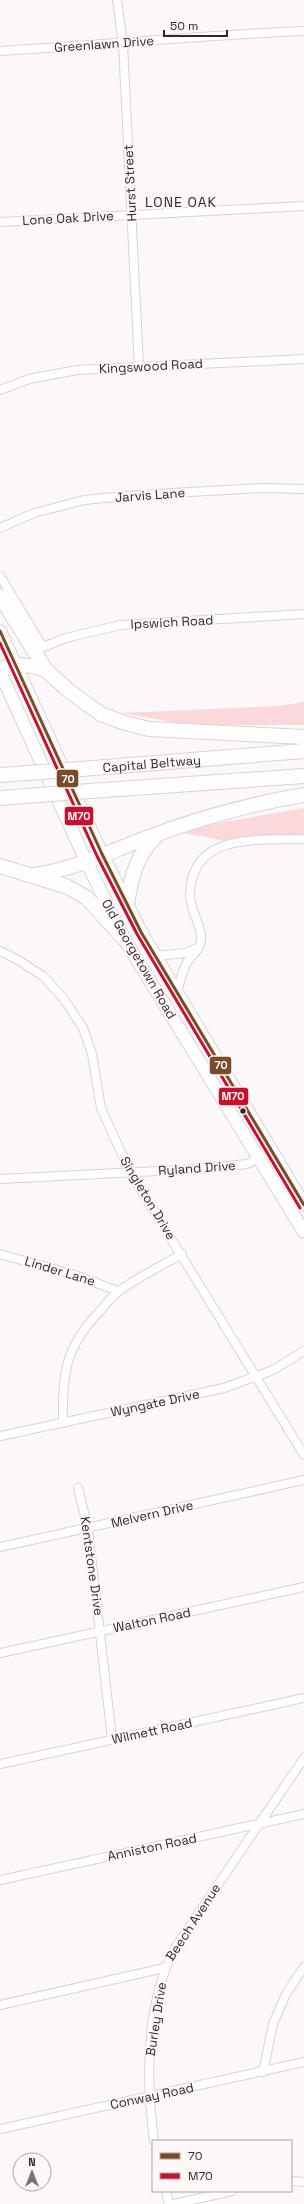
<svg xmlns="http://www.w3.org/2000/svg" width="304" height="2204" viewBox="0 0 304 2204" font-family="'Space Grotesk',sans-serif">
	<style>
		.green { fill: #fbd8dc }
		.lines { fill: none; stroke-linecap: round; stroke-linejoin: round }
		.street-casing { stroke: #dbd3d3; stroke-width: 10 }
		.primary-casing { stroke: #dbd3d3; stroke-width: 14 }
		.highway-casing { stroke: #dbd3d3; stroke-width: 16 }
		.street { stroke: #fffefe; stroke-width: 8 }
		.primary { stroke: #fffefe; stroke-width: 12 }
		.highway { stroke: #fffefe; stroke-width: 14 }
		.highway-bridge-casing { stroke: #dbd3d3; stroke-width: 16; stroke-linecap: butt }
		.highway-bridge { stroke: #fffefe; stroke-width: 14 }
		.bus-1-casing { stroke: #fdf6f7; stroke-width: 6 }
		.bus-2-casing { stroke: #fdf6f7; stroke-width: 6 }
		.bus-1 { stroke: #7a4b2a; stroke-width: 3 }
		.bus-2 { stroke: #c8102e; stroke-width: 3 }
		.bus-dot { fill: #332829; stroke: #fdf6f7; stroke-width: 1.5 }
		.labels { text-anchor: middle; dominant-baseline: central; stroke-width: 4; stroke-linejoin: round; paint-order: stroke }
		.street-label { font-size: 13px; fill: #332829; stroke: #fdf6f7 }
		.neighbourhood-label { font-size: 14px; letter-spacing: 1px; fill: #332829; stroke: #fdf6f7 }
		.line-badge { stroke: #fdf6f7; stroke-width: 1.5 }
		.badge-label { font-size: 11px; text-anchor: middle; font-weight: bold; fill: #fff }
	</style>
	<rect width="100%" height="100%" fill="#fcf7f8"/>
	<g class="green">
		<path d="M304,702V725H190L121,713L278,706Z"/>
		<path d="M304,808V839L231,842L174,831Z"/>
	</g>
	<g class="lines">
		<g class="street-casing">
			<g id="street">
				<path d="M117,0L123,44L139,367"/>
				<path d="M0,51C101,45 203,35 304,31"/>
				<path d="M0,222L304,206"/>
				<path d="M0,390L29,379L77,370L304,359"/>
				<path d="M0,528L34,513L84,500L137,495L262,488L304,489"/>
				<path d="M0,576L43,647L66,638L120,625L304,614"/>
				<path d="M0,951L18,960L43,976L64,999L83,1028L92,1054L101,1108L130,1172L304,1455"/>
				<path d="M154,956L185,953L197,948"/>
				<path d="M176,994C180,984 182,971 187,962C192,955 201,949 201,939C202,925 190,911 190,895C191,831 259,841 304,839"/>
				<path d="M0,1179L197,1169L247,1164L272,1151"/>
				<path d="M0,1254L72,1274L118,1291"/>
				<path d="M63,1423C62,1374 65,1347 100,1311C106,1304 112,1296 119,1291C138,1277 161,1266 182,1254"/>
				<path d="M0,1436L224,1388L273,1370L304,1351"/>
				<path d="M78,1488L88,1528L112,1739"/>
				<path d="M0,1547L304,1480"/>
				<path d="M0,1653L304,1587"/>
				<path d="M0,1764L304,1698"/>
				<path d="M0,1880L304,1814"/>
				<path d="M0,2005L164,1968"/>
				<path d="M263,2072L273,2024L286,1994L304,1967"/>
				<path d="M0,2129L304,2062"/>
				<path d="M154,2141C146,2079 145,2005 175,1948L304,1758"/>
				<path d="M291,2181L304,2182"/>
				<path d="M166,2191L169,2204"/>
				<path d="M174,2204L232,2191"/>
			</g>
		</g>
		<g class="primary-casing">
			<g id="primary">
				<path d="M0,631L102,854L141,932L304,1205"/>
				<path d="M0,672L86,861L125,940L304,1232"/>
			</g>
		</g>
		<g class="highway-casing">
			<g id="highway">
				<path d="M0,596L46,670L69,691L101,714L122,722L149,729L304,737"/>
				<path d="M0,669C18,664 29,664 46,670"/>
				<path id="s1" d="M81,769L304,751"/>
				<path d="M0,775L28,773"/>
				<path d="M90,791L304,776"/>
				<path d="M0,798L39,795"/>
				<path d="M0,866L68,887L87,898L125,940"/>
				<path d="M34,875C74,870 111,851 149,837C199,818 251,804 304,795"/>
				<path d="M127,904C131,877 137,854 157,835"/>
			</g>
		</g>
		<use href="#street" class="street"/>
		<use href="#primary" class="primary"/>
		<use href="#highway" class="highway"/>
		<g class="highway-bridge-casing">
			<g id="highway-bridge">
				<path d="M28,773L81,769"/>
				<path d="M39,795L90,791"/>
			</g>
		</g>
		<use href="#highway-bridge" class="highway-bridge"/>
		<g class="bus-1-casing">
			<path id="bus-1" d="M0,631L102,854L141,932L304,1205"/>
		</g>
		<g class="bus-2-casing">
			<path id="bus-2" d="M0,643L97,856L137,934L300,1208"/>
		</g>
		<use href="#bus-1" class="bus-1"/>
		<use href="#bus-2" class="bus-2"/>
	</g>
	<circle class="bus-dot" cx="243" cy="1111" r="3.5"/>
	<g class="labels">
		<g class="street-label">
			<text transform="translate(104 44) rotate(-4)">Greenlawn Drive</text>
			<text transform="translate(130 183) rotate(-93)">Hurst Street</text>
			<text transform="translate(68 218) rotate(-3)">Lone Oak Drive</text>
			<text transform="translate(151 366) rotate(-3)">Kingswood Road</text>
			<text transform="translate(150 495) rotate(-4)">Jarvis Lane</text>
			<text transform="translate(172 622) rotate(-3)">Ipswich Road</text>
			<text stroke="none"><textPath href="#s1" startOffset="71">Capital Beltway</textPath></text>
			<text transform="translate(139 959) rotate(60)">Old Georgetown Road</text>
			<text transform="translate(197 1168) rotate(-4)">Ryland Drive</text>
			<text transform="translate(148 1198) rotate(59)">Singleton Drive</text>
			<text transform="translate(60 1271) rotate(17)">Linder Lane</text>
			<text transform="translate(155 1403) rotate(-12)">Wyngate Drive</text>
			<text transform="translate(152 1514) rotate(-13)">Melvern Drive</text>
			<text transform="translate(92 1566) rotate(82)">Kentstone Drive</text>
			<text transform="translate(152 1620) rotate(-12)">Walton Road</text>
			<text transform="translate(152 1731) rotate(-12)">Wilmett Road</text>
			<text transform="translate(152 1847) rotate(-12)">Anniston Road</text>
			<text transform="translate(193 1922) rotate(-57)">Beech Avenue</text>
			<text transform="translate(156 2019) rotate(-81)">Burley Drive</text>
			<text transform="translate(152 2096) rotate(-12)">Conway Road</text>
		</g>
		<g class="neighbourhood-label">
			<text x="181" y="202">LONE OAK</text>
		</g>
	</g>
	<g class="line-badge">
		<rect x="56" y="769" width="23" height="19" rx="4" fill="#7a4b2a"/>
		<rect x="64" y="806" width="30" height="20" rx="4" fill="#c8102e"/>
		<rect x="209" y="1056" width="23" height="19" rx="4" fill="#7a4b2a"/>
		<rect x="218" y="1087" width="31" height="19" rx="4" fill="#c8102e"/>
	</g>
	<g class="badge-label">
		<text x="68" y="783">70</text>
		<text x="79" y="820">M70</text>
		<text x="221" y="1069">70</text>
		<text x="233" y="1100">M70</text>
	</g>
	<rect x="152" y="2140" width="140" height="52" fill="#fdf6f7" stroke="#aca4a5"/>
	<rect x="160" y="2153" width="20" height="6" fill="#7a4b2a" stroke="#aca4a5"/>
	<text x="188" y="2160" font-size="12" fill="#332829">70</text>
	<rect x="160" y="2173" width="20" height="6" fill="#c8102e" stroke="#aca4a5"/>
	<text x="188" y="2180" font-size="12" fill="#332829">M70</text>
	<g transform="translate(32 2172)"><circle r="19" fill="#fdf6f7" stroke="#aca4a5"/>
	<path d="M0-3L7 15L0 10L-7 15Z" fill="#797071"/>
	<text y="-6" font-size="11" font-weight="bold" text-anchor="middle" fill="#332829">N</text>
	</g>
	<path d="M164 30v6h63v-6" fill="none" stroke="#332829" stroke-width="2"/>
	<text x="170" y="30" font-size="12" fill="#332829" stroke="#fdf6f7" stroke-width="3" paint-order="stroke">50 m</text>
</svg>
